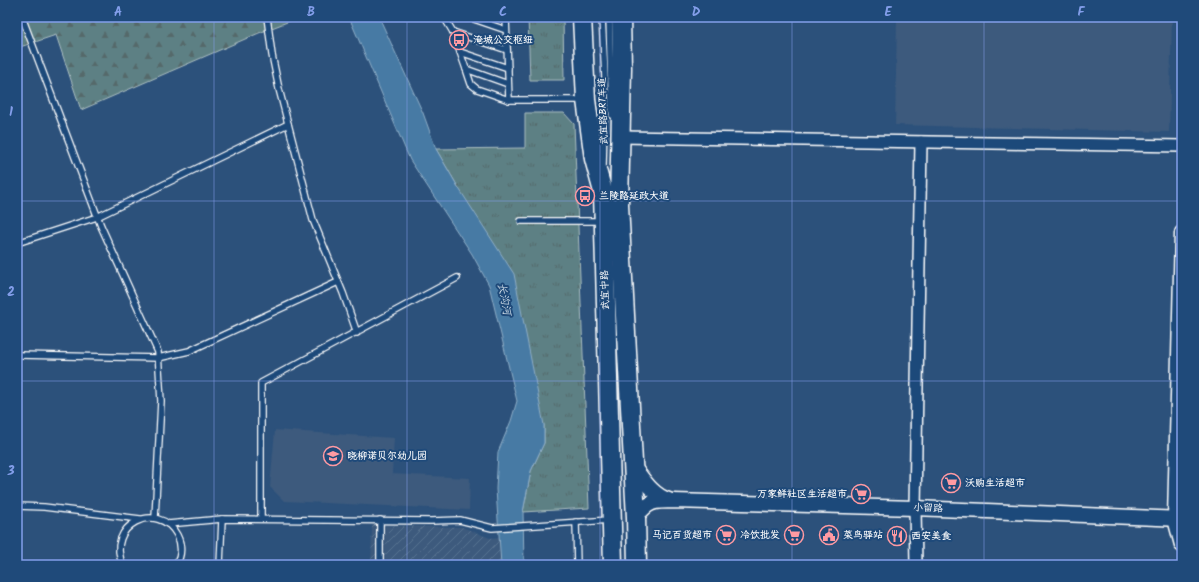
<svg xmlns="http://www.w3.org/2000/svg" width="1199" height="582" viewBox="0 0 1199 582" font-family="Kalam,'LXGW WenKai TC',sans-serif">
	<style>
		.built { fill: #3c5a7d }
		.industrial { fill: url(#industrial-furrows) }
		.forest { fill: url(#forest-firs); stroke: #aec0c2 }
		.park { fill: url(#park-tufts); stroke: #aec0c2 }
		.water { fill: #467aa4; stroke: #90afc8 }
		.lines { fill: none; stroke-linecap: round; stroke-linejoin: round }
		.service-casing { stroke: #fff; stroke-width: 8 }
		.minor-casing { stroke: #fff; stroke-width: 14 }
		.tertiary-casing { stroke: #fff; stroke-width: 17 }
		.primary-casing { stroke: #fff; stroke-width: 21 }
		.service { stroke: #1f4a7a; stroke-width: 5.5 }
		.minor { stroke: #1f4a7a; stroke-width: 11 }
		.tertiary { stroke: #1f4a7a; stroke-width: 14 }
		.primary { stroke: #1f4a7a; stroke-width: 18 }
		.grid { fill: none; stroke: #839eea; stroke-width: 1; stroke-opacity: 0.55 }
		.labels { text-anchor: middle; dominant-baseline: central; stroke-width: 4; stroke-linejoin: round; paint-order: stroke }
		.poi-label { font-size: 10px; font-weight: bold; fill: #fff; stroke: #1f4a7a; text-anchor: start }
		.street-label { font-size: 10px; fill: #fff; stroke: #1f4a7a }
		.water-label { font-size: 11px; font-style: italic; fill: #d1dee8; stroke: #1f4a7a }
		.neatline { fill: none; stroke: #839eea; stroke-width: 1.5 }
		.grid-label { font-size: 13px; text-anchor: middle; font-weight: bold; fill: #839eea }
	</style>
	<defs>
		<pattern id="industrial-furrows" width="10" height="10" patternUnits="userSpaceOnUse"><rect width="10" height="10" fill="#3c5a7d"/><path d="M-1 1l2-2M0 10L10 0M9 11l2-2" fill="none" stroke="#597390"/></pattern>
		<pattern id="forest-firs" width="22" height="20" patternUnits="userSpaceOnUse"><rect width="22" height="20" fill="#5d8084"/><path d="M5 1l3.5 6h-7zM16 11l3.5 6h-7z" fill="#55696b"/></pattern>
		<pattern id="park-tufts" width="24" height="20" patternUnits="userSpaceOnUse"><rect width="24" height="20" fill="#5d8084"/><path d="M3 7l-1-3M5 7V3M7 7l1-3M15 17l-1-3M17 17v-4M19 17l1-3" fill="none" stroke="#55696b"/></pattern>
	</defs>
	<rect width="100%" height="100%" fill="#2c517b"/>
	<filter id="ink" filterUnits="userSpaceOnUse"><feTurbulence type="fractalNoise" baseFrequency=".025" numOctaves="2"/><feDisplacementMap in="SourceGraphic" scale="8" xChannelSelector="R" yChannelSelector="G"/><feConvolveMatrix kernelMatrix="1 2 1 2 8 2 1 2 1" color-interpolation-filters="sRGB"/></filter>
	<g filter="url(#ink)">
		<g class="built">
			<path d="M897,17H1172L1169,132L895,125Z"/>
			<path d="M275,430L394,438L392,474L470,478L469,510L284,501L270,487Z"/>
		</g>
		<path class="industrial" d="M372,525L462,527L490,538L500,537L501,565H371Z"/>
		<path class="forest" d="M17,17H300L259,33L81,110L56,35L17,48Z"/>
		<g class="park">
			<path d="M528,17H563L564,80H530Z"/>
			<path d="M525,113H564L574,124L589,508L523,512L531,471L544,443V425L458,187L436,149L525,148Z"/>
		</g>
		<path class="water" d="M349,17H379L423,113L436,149L458,187L514,274L544,425V443L531,471L523,512L524,565H501L496,489L498,452L511,421L517,401L489,285L472,254L410,160Z"/>
		<g class="lines">
			<g class="service-casing">
				<g id="service">
					<path d="M22,17L101,226L158,352L161,401L155,518"/>
					<path d="M267,17L272,55L279,89L313,220L343,293L357,333"/>
					<path d="M444,17L453,32L507,50"/>
					<path d="M468,17L506,30"/>
					<path d="M506,17L509,100"/>
					<path d="M602,17L605,78L603,167"/>
					<path d="M609,17L612,115"/>
					<path d="M453,32L460,52L508,68"/>
					<path d="M460,52L466,69L508,84"/>
					<path d="M466,69L471,84L477,89L509,100H584"/>
					<path d="M521,221H602"/>
					<path d="M17,243L97,217L288,124"/>
					<path d="M19,355L158,358L189,351L338,282"/>
					<path d="M17,506L44,507L140,519"/>
					<path d="M261,519V383L457,278"/>
					<path d="M380,520V565"/>
					<path d="M576,522L577,565"/>
					<path d="M168,524L222,519L431,521L460,520L492,528L610,520"/>
					<path d="M123,565C104,526 158,499 177,535C182,545 182,555 176,565"/>
					<path d="M220,565L222,519"/>
				</g>
			</g>
			<g class="minor-casing">
				<g id="minor">
					<path d="M621,137L1182,146"/>
					<path d="M916,565L915,508L921,142"/>
				</g>
			</g>
			<g class="tertiary-casing">
				<g id="tertiary">
					<path d="M1182,233L1175,519L1182,545"/>
					<path d="M633,466C643,479 653,496 669,500"/>
					<path d="M636,517C649,501 653,501 674,501L915,508L1182,519"/>
				</g>
			</g>
			<g class="primary-casing">
				<g id="primary">
					<path d="M582,17L586,100L594,159L603,192L613,565"/>
					<path d="M621,17L622,68L619,205L636,517L637,565"/>
				</g>
			</g>
			<use href="#service" class="service"/>
			<use href="#minor" class="minor"/>
			<use href="#tertiary" class="tertiary"/>
			<use href="#primary" class="primary"/>
		</g>
	</g>
	<path class="grid" d="M214,17V565M407,17V565M600,17V565M792,17V565M984,17V565M17,201H1182M17,381H1182"/>
	<defs>
		<g id="bus-ring" transform="scale(1)"><circle r="9.5" fill="#1f4a7a" stroke="#ff9aa2" stroke-width="1.5"/><path d="M-5-6H5V4H4V6H2V4H-2V6H-4V4H-5ZM-3.5-4V0h7V-4ZM-3.5 1.2v1.5H-2V1.2ZM2 1.2v1.5H3.5V1.2Z" fill="#ff9aa2"/></g>
		<g id="school-ring" transform="scale(1)"><circle r="9.5" fill="#1f4a7a" stroke="#ff9aa2" stroke-width="1.5"/><path d="M0-5L7-2L0 1L-7-2ZM-4 1L0 2.5L4 1V4Q0 6-4 4Z" fill="#ff9aa2"/></g>
		<g id="supermarket-ring" transform="scale(1)"><circle r="9.5" fill="#1f4a7a" stroke="#ff9aa2" stroke-width="1.5"/><path d="M-6-5.5h2.5l.6 2H6L4.5 2H-2.5L-4.4-4H-6ZM-1.5 3.2a1.3 1.3 0 1 0 .1 0ZM3 3.2a1.3 1.3 0 1 0 .1 0Z" fill="#ff9aa2"/></g>
		<g id="civic-ring" transform="scale(1)"><circle r="9.5" fill="#1f4a7a" stroke="#ff9aa2" stroke-width="1.5"/><path d="M-.6-6.5H3V-4.5H.6V-3L4-1V1h2V6H-6V1h2V-1L-.6-3ZM-1.2 2.5V6h2.4V2.5Z" fill="#ff9aa2"/></g>
		<g id="restaurant-ring" transform="scale(1)"><circle r="9.5" fill="#1f4a7a" stroke="#ff9aa2" stroke-width="1.5"/><path d="M-5-6h1v4h1v-4h1v4h1v-4h1v5L-1.5 .5V6h-2V.5L-5-1ZM5-6V6H3V1.5H1.5Q1.5-4 5-6Z" fill="#ff9aa2"/></g>
	</defs>
	<g fill-rule="evenodd">
		<use href="#bus-ring" x="459" y="40"/>
		<use href="#bus-ring" x="585" y="196"/>
		<use href="#school-ring" x="333" y="456"/>
		<use href="#supermarket-ring" x="951" y="483"/>
		<use href="#supermarket-ring" x="861" y="494"/>
		<use href="#supermarket-ring" x="726" y="535"/>
		<use href="#supermarket-ring" x="794" y="535"/>
		<use href="#civic-ring" x="829" y="535"/>
		<use href="#restaurant-ring" x="897" y="536"/>
	</g>
	<g class="labels">
		<g class="poi-label">
			<text x="473" y="40">淹城公交枢纽</text>
			<text x="599" y="196">兰陵路延政大道</text>
			<text x="347" y="456">晓柳诺贝尔幼儿园</text>
			<text x="965" y="483">沃购生活超市</text>
			<text x="847" y="494" text-anchor="end">万家鲜社区生活超市</text>
			<text x="712" y="535" text-anchor="end">马记百货超市</text>
			<text x="780" y="535" text-anchor="end">冷饮批发</text>
			<text x="843" y="535">菜鸟驿站</text>
			<text x="911" y="536">西安美食</text>
		</g>
		<g class="street-label">
			<text transform="translate(603 111) rotate(-92)">武宜路BRT车道</text>
			<text transform="translate(605 290) rotate(-92)">武宜中路</text>
			<text transform="translate(928 508) rotate(2)">小留路</text>
		</g>
		<g class="water-label">
			<text transform="translate(504 299) rotate(79)">长沟河</text>
		</g>
	</g>
	<rect width="1199" height="582" fill="none" stroke="#1f4a7a" stroke-width="44"/>
	<rect x="22" y="22" width="1155" height="538" class="neatline"/>
	<g class="grid-label">
		<text x="118" y="16">A</text>
		<text x="311" y="16">B</text>
		<text x="503" y="16">C</text>
		<text x="696" y="16">D</text>
		<text x="888" y="16">E</text>
		<text x="1081" y="16">F</text>
		<text x="11" y="116">1</text>
		<text x="11" y="296">2</text>
		<text x="11" y="475">3</text>
	</g>
</svg>
